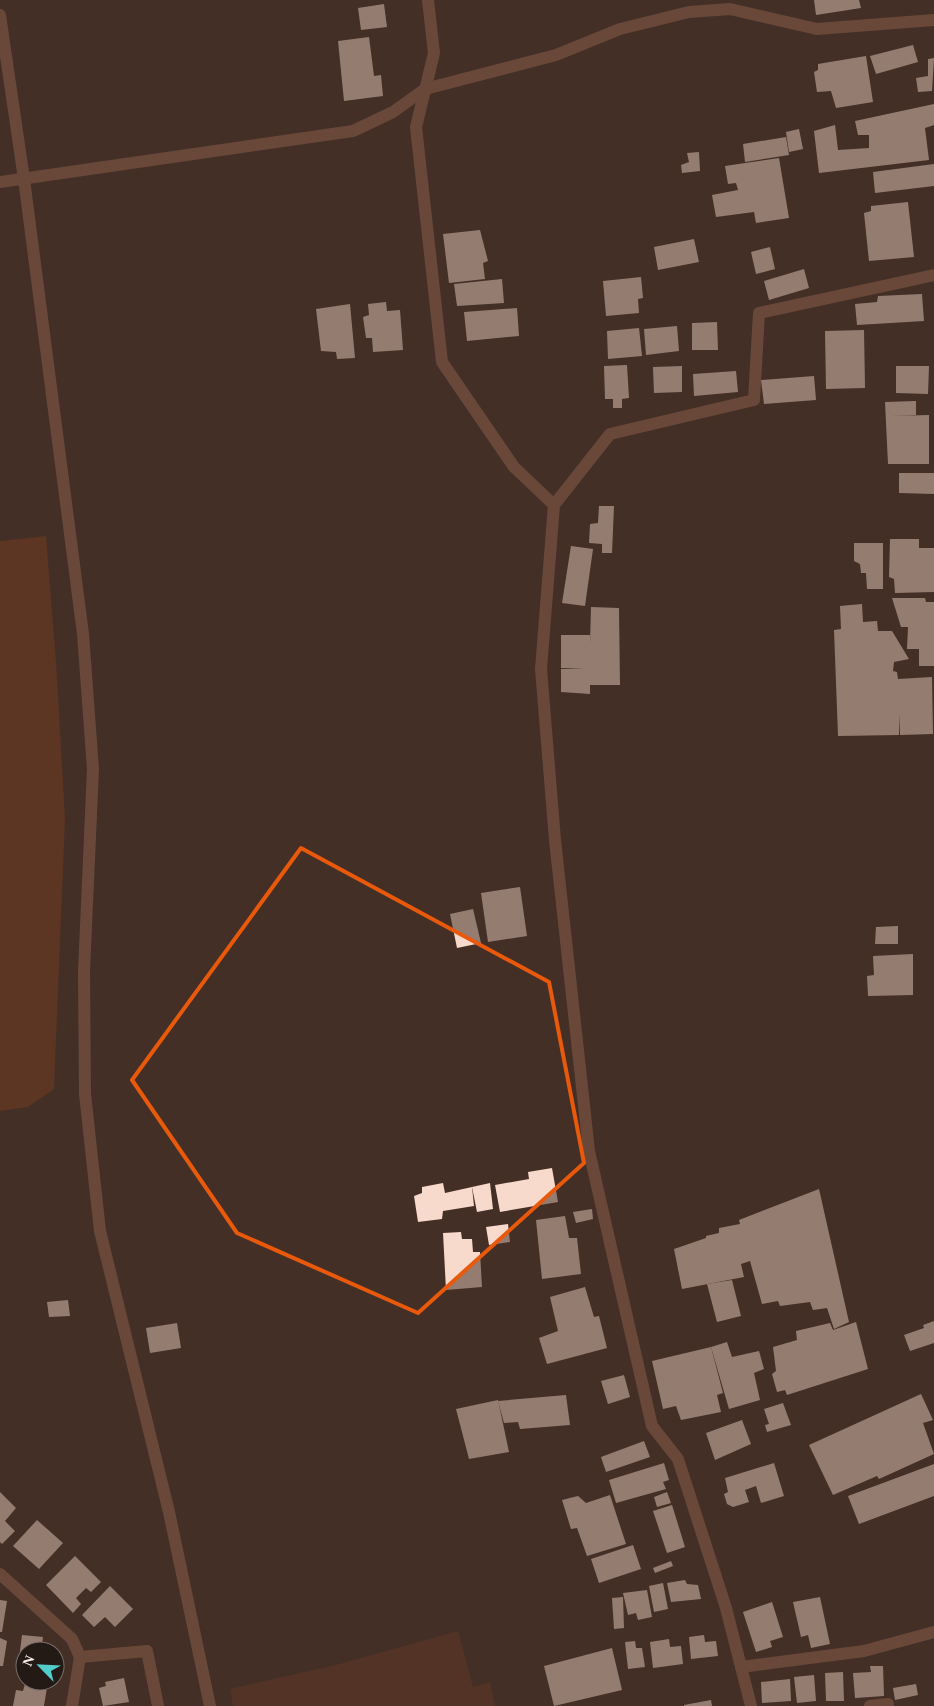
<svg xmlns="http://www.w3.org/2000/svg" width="934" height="1706" viewBox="0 0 934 1706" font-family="Georgia,serif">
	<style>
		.green { fill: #673925 }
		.water { fill: #7a3c1f }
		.building { fill: #f8dacd }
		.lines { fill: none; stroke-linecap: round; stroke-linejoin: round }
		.minor { stroke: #976752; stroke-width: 12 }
		.marked { fill: none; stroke: #e8590c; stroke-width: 4; stroke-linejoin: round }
	</style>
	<rect width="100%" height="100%" fill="#432f26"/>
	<path class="green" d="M458,1631L473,1687L490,1682L495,1706H233L230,1689L336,1665Z"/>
	<path class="water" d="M46,536L56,661L65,819L54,1089L28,1107L0,1111V541Z"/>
	<g class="building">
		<path d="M814,0H859L861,8L816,15Z"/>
		<path d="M384,4L387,27L361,30L358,8Z"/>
		<path d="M369,37L374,76L381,75L383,96L344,101L338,41Z"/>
		<path d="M913,45L918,62L876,74L870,56Z"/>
		<path d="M866,56L873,102L836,108L831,91L817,92L814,72L818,70V64Z"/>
		<path d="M934,58L932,91L918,92L916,78L928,76V59Z"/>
		<path d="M934,104V125L925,128L929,160L819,173L814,131L835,125L838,150L869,148V135H858L855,121Z"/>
		<path d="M799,129L803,149L789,152L786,132Z"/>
		<path d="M786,137L789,155L745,162L743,144Z"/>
		<path d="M699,152L700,171L682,173L681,165L689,162L687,153Z"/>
		<path d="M779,158L789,218L756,223L754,212L716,217L712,195L738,190L736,183L728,184L725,166Z"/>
		<path d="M934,164V186L875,193L873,172Z"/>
		<path d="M908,202L914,257L869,261L864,213L871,211V206Z"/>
		<path d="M480,230L488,261L483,263L485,279L449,283L443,234Z"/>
		<path d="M694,239L699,262L658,270L654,247Z"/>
		<path d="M770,247L775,269L756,274L751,252Z"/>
		<path d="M804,269L809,288L769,300L764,281Z"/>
		<path d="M641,277L643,298L638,299L639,313L606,316L603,281Z"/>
		<path d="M502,279L504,303L457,306L454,284Z"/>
		<path d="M922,294L924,321L857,325L855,304L877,302L878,296Z"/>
		<path d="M386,302L387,311L400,310L403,350L373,352L372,338H366L363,317L369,315L368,304Z"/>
		<path d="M350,304L355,358L337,359L336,352L321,351L316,309Z"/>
		<path d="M517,308L519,336L467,341L464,312Z"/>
		<path d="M717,322L718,350H692V323Z"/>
		<path d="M677,326L679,351L646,355L644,329Z"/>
		<path d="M639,328L642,356L608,359L607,331Z"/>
		<path d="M864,330L865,388L826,389L825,331Z"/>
		<path d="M627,365L629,398L622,399V408H613V399H605L604,366Z"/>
		<path d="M682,366V392L654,393L653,367Z"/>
		<path d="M896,366H929L928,394L896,393Z"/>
		<path d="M736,371L738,392L694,396L693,374Z"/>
		<path d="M814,376L816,400L764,404L761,380Z"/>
		<path d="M916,401V415L890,416L929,415V464H888L885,402Z"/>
		<path d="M899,473H934V494L899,493Z"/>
		<path d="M599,506H614L612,553H602V544L589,543L590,524L598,523Z"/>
		<path d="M890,539H919V548H934V592L895,593L894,579L889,577Z"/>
		<path d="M854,543H883V589H867L866,573H861L860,564L854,561Z"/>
		<path d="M571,546L593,549L585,606L562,603Z"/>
		<path d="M892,598H925L926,602H934V666H919V649H907L908,627H901Z"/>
		<path d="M862,604L863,622L877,621L878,631H892L909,659L894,662L893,671L897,672L898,679L932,677L933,734L900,735L899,714V735L838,736L834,630L841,629L840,606Z"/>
		<path d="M591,607L619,608L620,685H590V694L561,692V669L584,668H561V635H590V644Z"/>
		<path d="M520,887L527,936L488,942L481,893Z"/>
		<path d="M473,909L481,943L457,948L450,914Z"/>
		<path d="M898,926V944H875L876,927Z"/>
		<path d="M913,954V995L868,996L867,976L874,975L873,956Z"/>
		<path d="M552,1168L558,1202L500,1212L495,1185L529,1179L528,1172Z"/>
		<path d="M443,1183L445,1193L472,1187L474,1206L443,1211L442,1219L418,1222L414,1196L422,1193V1187Z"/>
		<path d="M490,1183L493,1209L477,1212L472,1187Z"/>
		<path d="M819,1189L849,1322L834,1329L827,1308L813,1310L810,1302L780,1306L778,1301L762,1304L750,1261L741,1264L744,1277L682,1289L674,1249L706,1238V1236L719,1233V1228L740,1224L739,1220Z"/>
		<path d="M592,1209L593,1219L576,1223L573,1212Z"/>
		<path d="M565,1216L569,1238H577L581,1274L542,1279L536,1220Z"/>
		<path d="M508,1224L510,1242L489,1245L486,1227Z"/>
		<path d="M461,1232L462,1239H472L473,1252H480L482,1287L446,1290L443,1233Z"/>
		<path d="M732,1280L741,1316L717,1322L707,1284Z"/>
		<path d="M585,1287L594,1317L599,1316L607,1348L547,1364L539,1338L558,1331L550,1297Z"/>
		<path d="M68,1300L70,1316L49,1317L47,1302Z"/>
		<path d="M934,1321V1343L910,1351L904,1335L924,1328L923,1325Z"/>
		<path d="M856,1322L868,1369L787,1395L785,1390L777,1392L772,1374L776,1371L773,1347L797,1340L796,1331L830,1323L833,1330Z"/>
		<path d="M177,1323L181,1348L150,1353L146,1328Z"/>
		<path d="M727,1342L732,1357L759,1351L764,1369L754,1373L760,1400L729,1409L711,1347Z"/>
		<path d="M711,1347L723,1393L717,1395L721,1412L681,1420L676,1406L663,1409L652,1361Z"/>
		<path d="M624,1375L630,1397L608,1404L601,1381Z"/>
		<path d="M921,1394L933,1420L923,1423L934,1454L879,1479L877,1476L833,1495L809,1445Z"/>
		<path d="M566,1395L570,1425L520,1429L518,1422L504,1423L498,1401Z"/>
		<path d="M498,1400L509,1452L469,1459L456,1409Z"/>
		<path d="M783,1403L791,1425L767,1432L765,1425L769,1424L764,1409Z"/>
		<path d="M742,1420L751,1444L715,1460L706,1433Z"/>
		<path d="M644,1441L650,1457L606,1472L601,1457Z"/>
		<path d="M664,1463L669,1480L663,1482L666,1489L616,1503L609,1480Z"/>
		<path d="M774,1463L784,1496L761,1503L756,1486L745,1490L749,1502L733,1507L727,1504L724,1494L728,1492L725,1478Z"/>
		<path d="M934,1464V1496L859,1524L848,1496Z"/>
		<path d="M0,1492L16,1508L5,1521L15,1531L2,1544L0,1542Z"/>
		<path d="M667,1492L671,1503L657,1507L654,1497Z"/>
		<path d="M610,1495L626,1544L587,1556L577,1528L571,1529L562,1500L578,1496L586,1503Z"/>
		<path d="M672,1505L685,1547L667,1553L653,1511Z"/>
		<path d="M37,1520L63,1543L39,1569L13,1546Z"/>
		<path d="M633,1545L641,1569L599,1583L591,1559Z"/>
		<path d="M75,1556L101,1582L91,1592L86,1588L76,1598L81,1604L73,1613L46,1585Z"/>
		<path d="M671,1561L673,1566L655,1573L653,1568Z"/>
		<path d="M685,1580L687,1584L698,1585L701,1599L671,1602L667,1583Z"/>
		<path d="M663,1583L668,1609L654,1612L649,1586Z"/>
		<path d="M110,1586L133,1609L115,1627L105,1617L94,1627L82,1615Z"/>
		<path d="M647,1590L652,1617L638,1620L636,1613L628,1615L623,1593Z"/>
		<path d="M623,1597L624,1628L614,1629L612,1598Z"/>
		<path d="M820,1597L830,1644L811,1648L808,1635L801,1637L793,1602Z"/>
		<path d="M0,1600L7,1601L2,1632H0Z"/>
		<path d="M772,1602L783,1637L770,1641L772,1647L756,1652L743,1612Z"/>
		<path d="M22,1635L43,1637L42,1644L50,1646L49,1651H25V1674L23,1673V1668L18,1667Z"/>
		<path d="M704,1635L705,1642L716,1641L718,1656L691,1659L689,1637Z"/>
		<path d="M0,1638L7,1641L3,1666H0Z"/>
		<path d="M669,1639L670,1647L681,1646L683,1664L653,1668L650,1642Z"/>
		<path d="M635,1641L636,1648H642L645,1667L628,1669L625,1642Z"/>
		<path d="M612,1648L622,1690L554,1706L544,1666Z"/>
		<path d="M870,1666H883L884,1696L855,1698L853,1673L871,1672Z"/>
		<path d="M843,1672L844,1701H826L825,1673Z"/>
		<path d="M814,1675L816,1701L797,1703L794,1677Z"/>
		<path d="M124,1678L129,1702L103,1706L99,1688L106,1686L105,1682Z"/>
		<path d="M790,1679L791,1701L762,1703L761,1682Z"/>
		<path d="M25,1684L47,1687L44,1706H13L16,1690L23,1691Z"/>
		<path d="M916,1684L918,1695L895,1700L893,1688Z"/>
		<path d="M711,1700L712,1706H684V1705Z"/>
	</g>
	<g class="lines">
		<g class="minor">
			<path d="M428,0L434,53L416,127L442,362L514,467L554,505L541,669L555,840L589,1151L652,1426L678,1459L726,1608L751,1706"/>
			<path d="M0,15L24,179L83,634L93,769L84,971L85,1094L100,1231L169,1512L210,1706"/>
			<path d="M0,182L353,131L393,112L425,89L556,55L620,29L689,12L730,9L817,29L934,20"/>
			<path d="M554,505L610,434L754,400L759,313L934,275"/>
			<path d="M0,1574L72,1639L80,1657L72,1706"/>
			<path d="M80,1657L147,1651L158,1706"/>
			<path d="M741,1667L864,1651L934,1632"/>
			<path d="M870,1706L888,1704"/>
		</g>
	</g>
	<path d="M0 0H934V1706H0ZM301,848L549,982L584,1163L418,1313L237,1233L132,1080Z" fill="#432f26" fill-opacity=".55" fill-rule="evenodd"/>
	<path class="marked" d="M301,848L549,982L584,1163L418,1313L237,1233L132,1080Z"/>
	<g transform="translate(40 1666) rotate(294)"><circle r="24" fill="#231915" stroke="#796d69"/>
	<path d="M0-4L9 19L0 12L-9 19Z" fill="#52cdcc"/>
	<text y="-8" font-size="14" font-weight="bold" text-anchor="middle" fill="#faece6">N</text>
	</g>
</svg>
